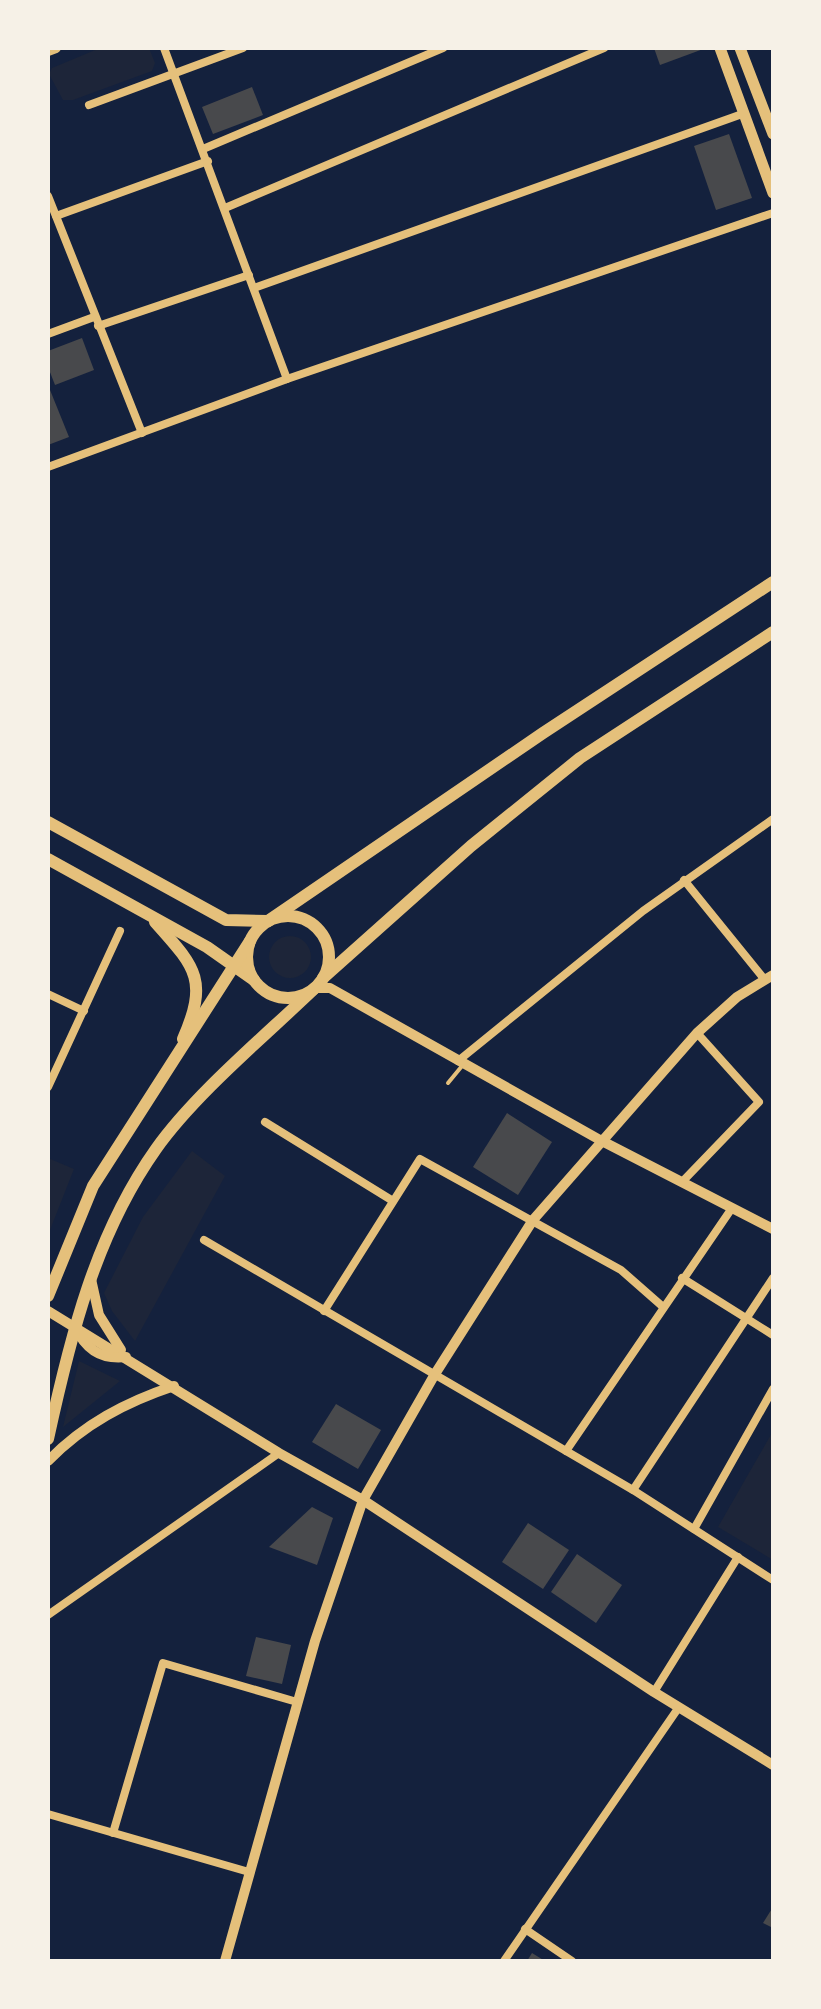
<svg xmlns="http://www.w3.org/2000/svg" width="821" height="2009" viewBox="0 0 821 2009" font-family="Spectral,serif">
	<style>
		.green { fill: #1d2539 }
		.building { fill: #48494c }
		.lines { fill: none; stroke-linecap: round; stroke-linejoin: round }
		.service { stroke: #e5c07b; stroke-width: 4 }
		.minor { stroke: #e5c07b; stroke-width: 8 }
		.tertiary { stroke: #e5c07b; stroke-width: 10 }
		.secondary { stroke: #e5c07b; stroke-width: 11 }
		.primary { stroke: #e5c07b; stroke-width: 12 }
		.trunk { stroke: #e5c07b; stroke-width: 12 }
	</style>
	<rect width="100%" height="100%" fill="#14213d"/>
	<g class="green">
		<path d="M100,48H149L155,63L152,71L73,100H63L49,74L52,68Z"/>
		<circle cx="290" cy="957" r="21"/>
		<path d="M192,1151L225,1176L135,1341L112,1311L104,1293L143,1217Z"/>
		<path d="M48,1158L74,1169L48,1235Z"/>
		<path d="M79,1361L120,1381L63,1427Z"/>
		<path d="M773,1431V1560L718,1527Z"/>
	</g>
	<g class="building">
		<path d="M654,48H706L660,65Z"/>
		<path d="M252,87L263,115L213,134L202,107Z"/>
		<path d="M729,134L752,198L716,210L694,146Z"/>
		<path d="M82,338L94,370L55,385L48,367V351Z"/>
		<path d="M48,385L69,437L48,445Z"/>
		<path d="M507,1113L552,1142L518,1195L473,1167Z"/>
		<path d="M336,1404L381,1430L358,1469L312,1442Z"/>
		<path d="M312,1507L333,1518L317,1565L269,1547Z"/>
		<path d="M528,1523L569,1550L543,1589L502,1562Z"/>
		<path d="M577,1554L622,1585L596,1623L551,1592Z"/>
		<path d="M256,1637L291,1645L282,1684L246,1676Z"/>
		<path d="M773,1907V1928L763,1923Z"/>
		<path d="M532,1953L545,1961H527Z"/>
	</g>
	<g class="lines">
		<path class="service" d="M448,1083L462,1066"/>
		<g class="minor">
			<path d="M164,48L287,379"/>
			<path d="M89,105L243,48"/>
			<path d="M203,149L443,48"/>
			<path d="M48,196L142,433"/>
			<path d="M225,208L604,48"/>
			<path d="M56,216L208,161"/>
			<path d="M254,288L745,113"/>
			<path d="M98,326L249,275"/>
			<path d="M48,334L94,317"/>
			<path d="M48,467L287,379L773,213"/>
			<path d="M684,880L765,980"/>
			<path d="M48,994L84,1011"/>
			<path d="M458,1061L643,911L773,819"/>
			<path d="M48,1087L120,931"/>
			<path d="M265,1122L393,1201"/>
			<path d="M682,1182L759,1102L697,1033"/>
			<path d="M204,1240L633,1490L773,1580"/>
			<path d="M682,1278L773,1335"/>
			<path d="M324,1311L420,1159L621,1270L662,1306"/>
			<path d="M566,1451L732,1208"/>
			<path d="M633,1490L773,1278"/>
			<path d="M694,1529L773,1389"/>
			<path d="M48,1615L279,1453"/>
			<path d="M654,1692L738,1557"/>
			<path d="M48,1814L249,1872"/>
			<path d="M113,1833L163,1663L297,1702"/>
			<path d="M525,1929L572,1961"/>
			<path d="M504,1961L679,1707"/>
		</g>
		<g class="tertiary">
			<path d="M48,51L56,48"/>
			<path d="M315,988H330L600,1140L773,1229"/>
			<path d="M91,1279L99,1315L121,1350"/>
			<path d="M48,1311L279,1453L363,1500L654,1692L773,1765"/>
			<path d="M74,1325C85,1348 99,1360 126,1357"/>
			<path d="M48,1461C84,1424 126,1402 174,1386"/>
			<path d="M225,1961L315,1641L363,1500L435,1374L533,1220L697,1033L737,997L773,975"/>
		</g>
		<g class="secondary">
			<path d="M720,48L773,193"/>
			<path d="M740,48L773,134"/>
		</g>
		<g class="primary">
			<path d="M48,822L226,920L268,921"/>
			<path d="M48,859L207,947L254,980"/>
			<path d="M155,922C195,967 209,979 183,1039"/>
		</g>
		<g class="trunk">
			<circle cx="288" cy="957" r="41"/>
			<path d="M268,921L543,733L773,582"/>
			<path d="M323,978L471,846L580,758L773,632"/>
			<path d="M48,1296L93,1186L250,941"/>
			<path d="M48,1439C70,1338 95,1235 156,1149C195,1094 265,1036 315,988"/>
		</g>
	</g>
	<rect width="821" height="2009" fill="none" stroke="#f6f1e7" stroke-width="100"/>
</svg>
